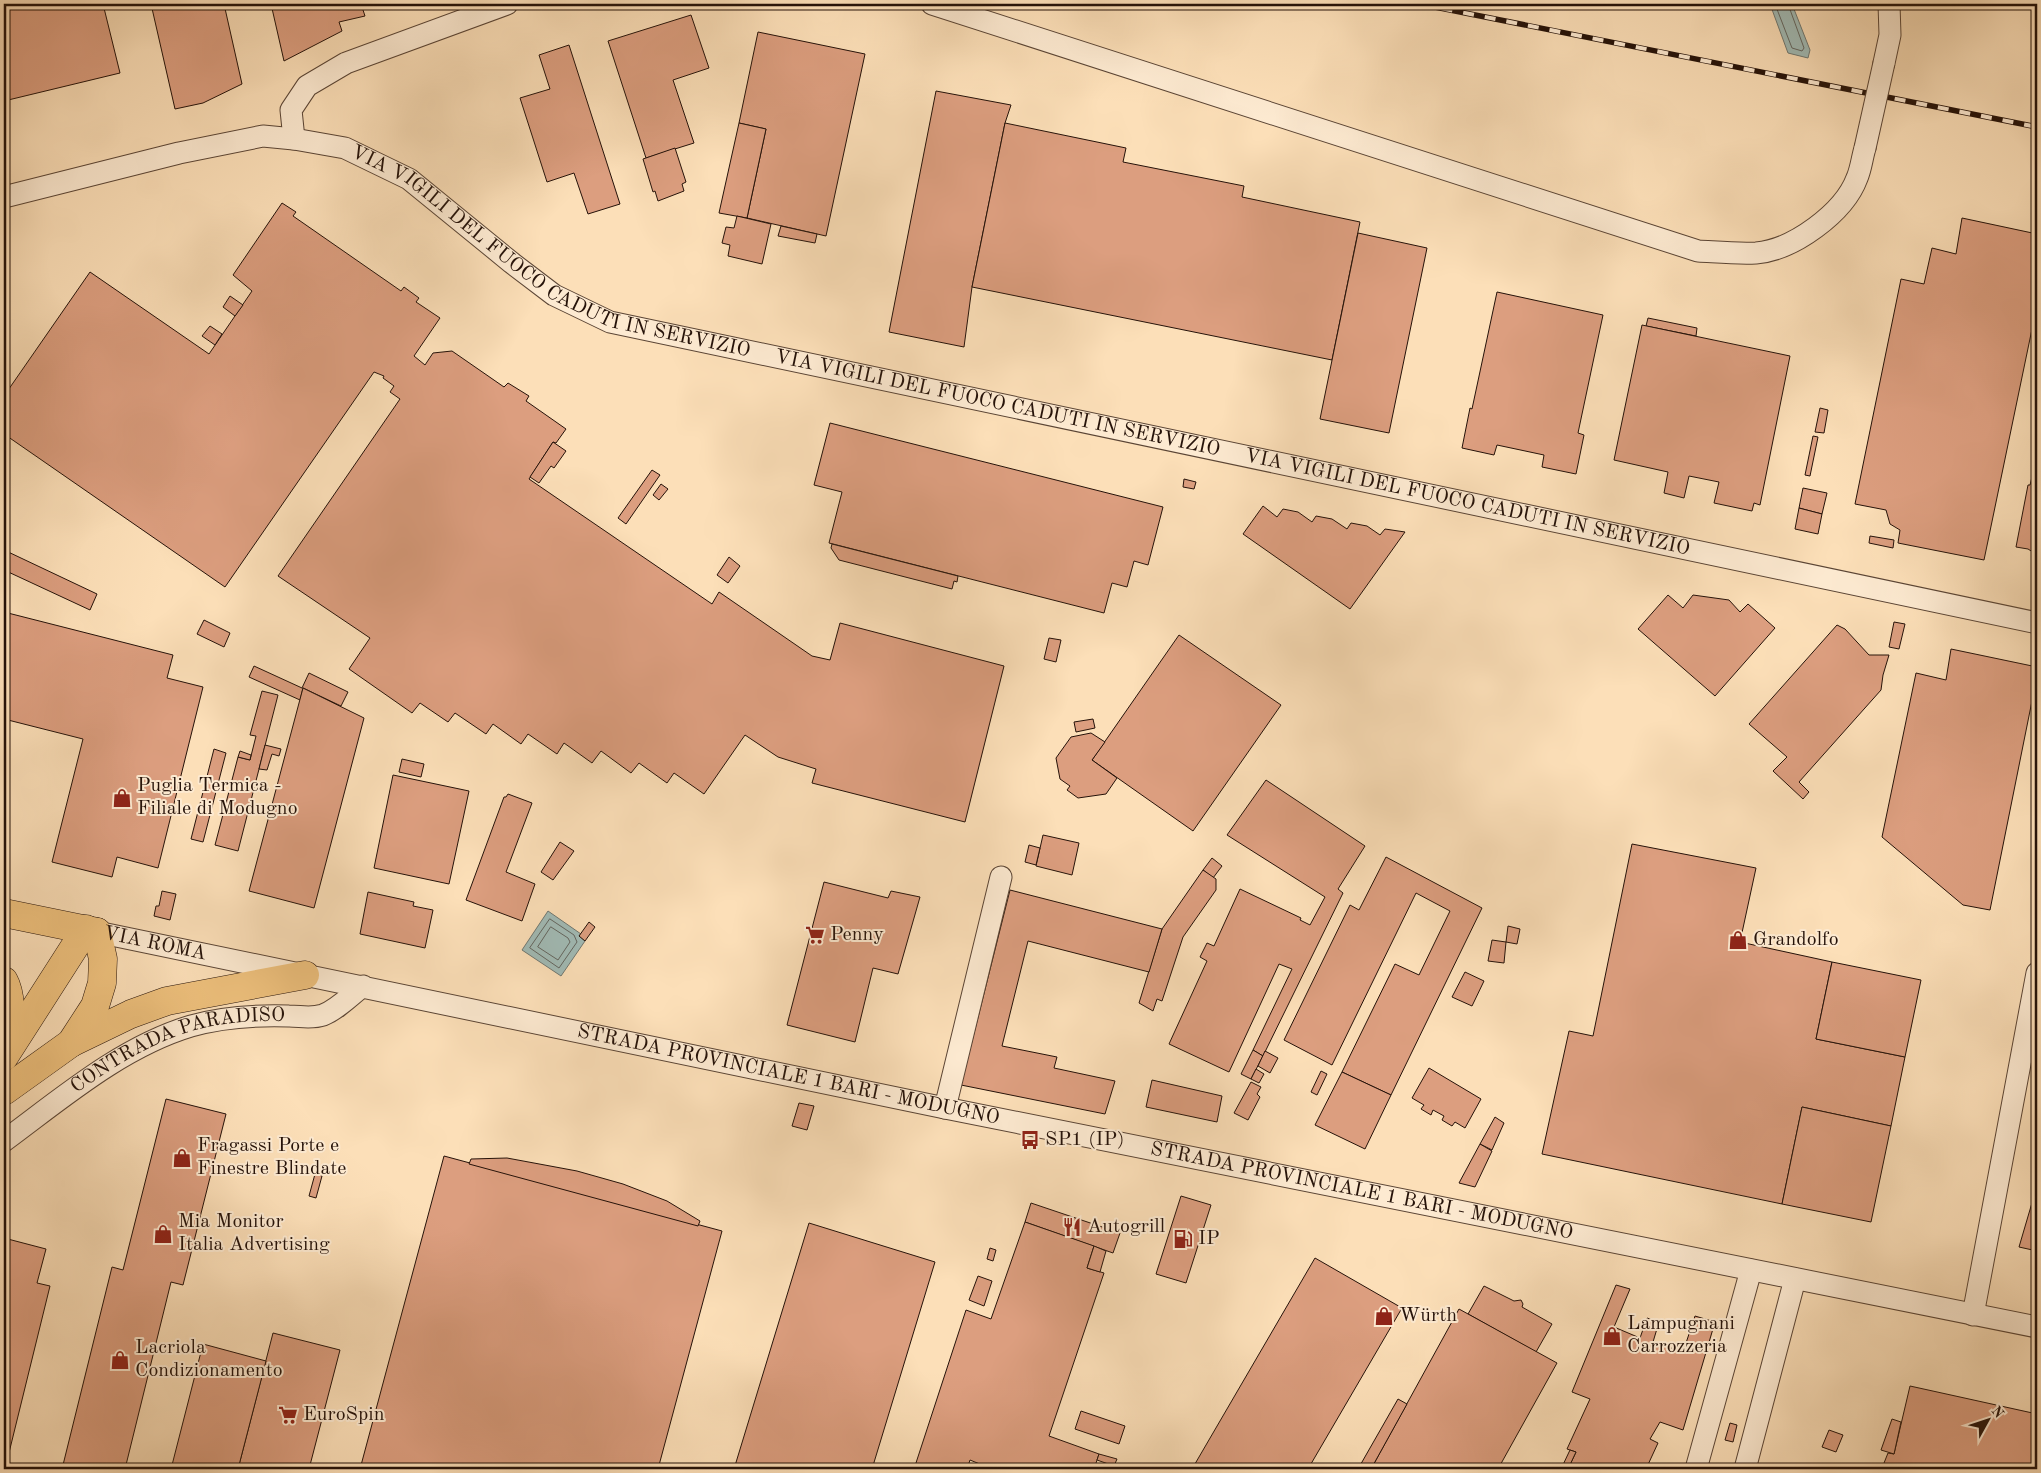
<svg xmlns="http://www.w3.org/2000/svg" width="2041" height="1473" viewBox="0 0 2041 1473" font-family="'Old Standard TT',serif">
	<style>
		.water { fill: #a1bbb6; stroke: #6f7771 }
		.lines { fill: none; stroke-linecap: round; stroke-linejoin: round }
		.shore { stroke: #636660; stroke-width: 1 }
		.building { fill: #dc9e7f; stroke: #251209 }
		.minor-casing { stroke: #5b4535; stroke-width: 23 }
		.major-casing { stroke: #251209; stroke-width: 29 }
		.highway-casing { stroke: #251209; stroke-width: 29 }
		.minor { stroke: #fdead1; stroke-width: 21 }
		.major { stroke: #eec07c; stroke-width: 28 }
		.highway { stroke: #eec07c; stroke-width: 28 }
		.rail-casing { stroke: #251209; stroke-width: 5.5 }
		.rail { stroke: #fdead1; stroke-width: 4; stroke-dasharray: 11; stroke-linecap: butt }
		.minor-bridge-casing { stroke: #5b4535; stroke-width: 23; stroke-linecap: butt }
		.minor-bridge { stroke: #fdead1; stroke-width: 21 }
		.labels { text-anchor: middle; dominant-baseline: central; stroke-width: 4; stroke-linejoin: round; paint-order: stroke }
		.street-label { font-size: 20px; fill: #251209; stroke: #fdead1 }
		.poi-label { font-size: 20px; fill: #251209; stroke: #fdead1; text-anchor: start }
	</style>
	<rect width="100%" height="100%" fill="#fcdfb8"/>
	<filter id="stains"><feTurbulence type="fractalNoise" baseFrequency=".004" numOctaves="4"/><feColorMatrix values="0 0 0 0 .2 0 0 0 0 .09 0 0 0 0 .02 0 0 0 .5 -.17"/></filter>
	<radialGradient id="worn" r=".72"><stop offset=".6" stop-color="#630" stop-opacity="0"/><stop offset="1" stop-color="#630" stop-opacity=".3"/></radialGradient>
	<g class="water">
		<path d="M1770,4H1792L1810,50L1808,58L1788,53Z"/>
		<path d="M548,911L581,934L579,936L585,941L561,976L522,950Z"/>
	</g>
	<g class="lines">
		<g class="shore">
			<path d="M1775,4L1792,48L1802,51L1804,48L1788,4"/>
			<path d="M550,919L574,935L577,942L559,968L530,948Z"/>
			<path d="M551,927L568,938L570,942L558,960L538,947Z"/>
		</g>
	</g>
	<g class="building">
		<path d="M16,4H103L120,73L4,101V7Z"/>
		<path d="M151,4H224L242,84L203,103L175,109Z"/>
		<path d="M271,4H361L365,16L339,22L342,31L284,61Z"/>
		<path d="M361,4H384L362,9Z"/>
		<path d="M691,15L709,68L673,80L694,143L646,158L608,41Z"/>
		<path d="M758,32L865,54L826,236L747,218L766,129L739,123Z"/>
		<path d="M569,45L620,204L588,214L574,173L547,182L520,98L550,89L539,55Z"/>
		<path d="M936,91L1011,105L1005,123L972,287L964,347L889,332Z"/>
		<path d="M739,123L766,129L747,218L719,213Z"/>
		<path d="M1005,123L1126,148L1123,162L1244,186L1242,197L1360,222L1332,360L972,287Z"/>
		<path d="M675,148L686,182L682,184L684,191L658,201L655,191L653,192L643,159Z"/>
		<path d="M282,203L296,212L293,216L401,291L404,287L419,298L416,302L440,318L414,356L425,365L433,353L452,351L504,387L508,383L529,396L526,401L566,429L556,443L553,442L529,479L712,604L719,592L812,656L830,660L840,623L1004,666L965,822L812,783L816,769L778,757L745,735L704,794L674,773L667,783L639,763L631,773L601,751L592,763L564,743L557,754L528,734L521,744L493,724L486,734L455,713L448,722L420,703L412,713L349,669L370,638L278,576L400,399L390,392L394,386L383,378L384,376L374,372L225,587L4,434V396L90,272L209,354L252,291L233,275Z"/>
		<path d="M737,216L771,224L762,264L728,256L730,245L722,243L726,227L734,228Z"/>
		<path d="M1962,218L2037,234V305L1984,560L1898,543L1900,530L1890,524L1886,510L1855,504L1901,279L1924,284L1932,248L1956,254Z"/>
		<path d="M781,226L817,234L815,243L778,236Z"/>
		<path d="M1358,233L1427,248L1389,433L1320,419Z"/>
		<path d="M1497,292L1603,315L1578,433L1584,435L1576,474L1542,467L1544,455L1497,445L1494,455L1462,448L1470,408L1472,409Z"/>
		<path d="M230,296L243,305L235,316L223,307Z"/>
		<path d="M1648,318L1697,328L1696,336L1646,326Z"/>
		<path d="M1642,325L1790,356L1760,505L1754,503L1752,511L1714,503L1719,482L1689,476L1684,498L1664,493L1668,472L1614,460Z"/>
		<path d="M210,326L222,334L215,345L202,336Z"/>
		<path d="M1820,408L1828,410L1824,433L1815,432Z"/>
		<path d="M830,423L1163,507L1148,565L1134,561L1127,587L1112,583L1104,613L829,543L842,492L814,485Z"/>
		<path d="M1813,436L1818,437L1810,476L1805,475Z"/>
		<path d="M553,442L566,451L554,468L551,466L539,483L530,477Z"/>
		<path d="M652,470L660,475L626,524L618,518Z"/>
		<path d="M2032,477L2037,478V554H2036L2028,549L2016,547L2028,485H2030Z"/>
		<path d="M1184,479L1196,482L1194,489L1183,487Z"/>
		<path d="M661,484L668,489L659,500L653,495Z"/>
		<path d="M1803,488L1827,493L1822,514L1799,508Z"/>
		<path d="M1263,506L1277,517L1283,509L1298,512L1312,522L1316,516L1332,519L1347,529L1351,523L1367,526L1380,535L1385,529L1405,532L1350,609L1243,534Z"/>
		<path d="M1799,508L1822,514L1818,534L1795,529Z"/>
		<path d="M1870,536L1894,540L1893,548L1869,543Z"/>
		<path d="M832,544L958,576L957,582L954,581L952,589L839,560L831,548Z"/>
		<path d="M4,550L97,594L90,610L4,570Z"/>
		<path d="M729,557L740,566L728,583L717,575Z"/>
		<path d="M1668,595L1683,608L1693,595L1729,600L1740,612L1748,604L1775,628L1715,696L1638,629Z"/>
		<path d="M4,612L173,655L167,678L203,687L158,868L117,857L112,877L52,862L83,739L4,719Z"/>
		<path d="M204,620L230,633L224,647L197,634Z"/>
		<path d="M1894,622L1905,624L1899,649L1889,647Z"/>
		<path d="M1837,625L1845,629L1869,655H1889L1883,675L1881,690L1799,782L1809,792L1803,799L1773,771L1787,757L1749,724Z"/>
		<path d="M1179,635L1281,705L1193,831L1092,760Z"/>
		<path d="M1049,638L1061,640L1056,662L1044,659Z"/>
		<path d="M1951,649L2037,667V676L1990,910L1963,905L1882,837L1916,673L1946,680Z"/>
		<path d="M254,666L302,688L309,673L348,692L341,706L303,688L300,700L249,677Z"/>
		<path d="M303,688L364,718L314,908L249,891Z"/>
		<path d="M262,691L278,695L238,851L215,845L238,757L250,760L256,736L250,735Z"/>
		<path d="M1093,719L1095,728L1076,732L1074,722Z"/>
		<path d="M1091,733L1105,742L1092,760L1117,778L1106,794L1078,798L1067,790L1070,786L1060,779L1056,758L1071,737Z"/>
		<path d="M265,745L281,749L279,756L272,754L267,770L259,769Z"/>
		<path d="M214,749L226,753L203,842L191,839Z"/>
		<path d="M240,751L251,755L250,760L238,757Z"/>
		<path d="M402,759L424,764L421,777L399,772Z"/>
		<path d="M393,775L469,791L449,884L374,868Z"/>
		<path d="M1266,780L1365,846L1338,889L1343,893L1263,1056L1253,1050L1292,969L1279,964L1229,1072L1169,1044L1207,961L1200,957L1207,943L1214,946L1240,889L1301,918L1300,920L1310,925L1325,897L1227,835Z"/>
		<path d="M508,794L532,803L506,872L535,884L522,921L466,900L504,797H506Z"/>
		<path d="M1043,835L1079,843L1072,875L1036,866Z"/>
		<path d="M560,842L574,851L553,880L541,872Z"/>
		<path d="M1632,844L1756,868L1740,942L1832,962L1816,1039L1905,1057L1891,1126L1802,1107L1782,1204L1542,1154L1569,1031L1593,1036Z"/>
		<path d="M1029,845L1040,848L1036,865L1025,862Z"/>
		<path d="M1386,857L1482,908L1391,1095L1342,1072L1395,964L1419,975L1450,911L1416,893L1332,1065L1284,1040L1350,905L1359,910Z"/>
		<path d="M1212,858L1222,866L1213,878L1203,870Z"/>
		<path d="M1203,870L1216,879V890L1183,937L1162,1001L1157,999L1153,1011L1139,1003L1162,929Z"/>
		<path d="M824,882L888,898L891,891L920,897L898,974L873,968L855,1042L787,1025Z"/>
		<path d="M1010,890L1162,929L1149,972L1028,941L1002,1046L1057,1057L1054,1068L1115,1081L1105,1114L961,1085Z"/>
		<path d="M162,891L176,894L170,920L154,916L156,906H159Z"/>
		<path d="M368,892L414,902L413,906L433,910L425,948L360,934Z"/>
		<path d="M589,922L595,927L585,941L579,936Z"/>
		<path d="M1508,926L1520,929L1517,944L1506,942Z"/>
		<path d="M1492,940L1506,942L1504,963L1488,961Z"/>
		<path d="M1832,962L1921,980L1905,1057L1816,1039Z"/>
		<path d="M1465,972L1484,981L1472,1006L1452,997Z"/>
		<path d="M1253,1050L1263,1056L1251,1079L1241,1074Z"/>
		<path d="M1265,1051L1278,1058L1270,1073L1258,1066Z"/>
		<path d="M1429,1068L1481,1099L1465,1128L1455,1122L1452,1126L1442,1120L1444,1116L1433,1110L1431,1115L1421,1109L1424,1105L1412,1098Z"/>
		<path d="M1256,1069L1264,1074L1259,1083L1251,1079Z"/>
		<path d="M1321,1071L1327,1074L1317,1095L1311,1092Z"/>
		<path d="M1342,1072L1391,1095L1365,1149L1315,1125Z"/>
		<path d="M1152,1080L1222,1096L1217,1122L1146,1107Z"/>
		<path d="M1251,1082L1261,1087L1257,1094L1260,1097L1248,1120L1234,1113Z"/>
		<path d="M166,1099L226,1114L183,1285L171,1282L125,1469H62L112,1267L123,1270Z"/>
		<path d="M799,1103L814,1106L807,1130L792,1126Z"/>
		<path d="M1802,1107L1891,1126L1871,1222L1782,1204Z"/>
		<path d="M1495,1117L1504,1123L1492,1150L1480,1144Z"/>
		<path d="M1480,1144L1492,1151L1475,1187L1459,1183Z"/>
		<path d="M444,1156L722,1231L658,1469H360Z"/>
		<path d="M507,1158L577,1171L623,1184L667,1201L700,1221L698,1226L469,1164L471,1159Z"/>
		<path d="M315,1174L322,1176L316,1198L309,1196Z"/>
		<path d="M1181,1196L1211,1205L1186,1283L1156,1274Z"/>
		<path d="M2034,1196L2037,1198V1251L2019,1247Z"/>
		<path d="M1031,1203L1120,1233L1113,1253L1025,1222Z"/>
		<path d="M1025,1222L1094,1246L1087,1268L1104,1273L1049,1436L1099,1454L1094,1469H992L970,1460L967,1469H914L966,1310L991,1319Z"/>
		<path d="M809,1223L935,1262L872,1469H734Z"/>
		<path d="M4,1238L46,1249L37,1283L50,1286L5,1469Z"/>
		<path d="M1094,1246L1106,1251L1100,1272L1087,1268Z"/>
		<path d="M990,1248L996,1250L993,1261L987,1259Z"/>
		<path d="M1315,1258L1402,1308L1308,1469H1192Z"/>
		<path d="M978,1276L992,1281L984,1306L969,1300Z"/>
		<path d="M1616,1285L1630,1289L1614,1327L1640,1338L1647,1318L1659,1322L1653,1342L1683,1352L1695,1316L1715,1322L1683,1430L1660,1422L1650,1439L1658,1443L1646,1469H1568L1576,1452L1567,1449L1590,1399L1572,1392Z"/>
		<path d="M1484,1286L1514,1301L1521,1300L1523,1304L1522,1307L1552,1324L1536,1352L1468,1314Z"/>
		<path d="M1459,1309L1557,1363L1498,1469H1371Z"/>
		<path d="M273,1333L340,1350L309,1469H238Z"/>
		<path d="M203,1344L266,1361L238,1469H171Z"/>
		<path d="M1910,1386L2037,1414V1469H1880L1882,1468L1888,1453L1894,1454Z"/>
		<path d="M1398,1399L1407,1404L1371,1469H1358Z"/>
		<path d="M1081,1411L1125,1426L1119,1444L1075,1429Z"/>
		<path d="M1892,1419L1901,1422L1894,1454L1881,1450Z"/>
		<path d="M1730,1423L1737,1425L1733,1442L1725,1440Z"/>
		<path d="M1829,1430L1843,1435L1836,1452L1822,1447Z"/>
		<path d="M1570,1450L1576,1452L1568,1469H1561Z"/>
		<path d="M1099,1454L1117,1459L1114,1466L1097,1460Z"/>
		<path d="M1831,1464L1848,1469H1829Z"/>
	</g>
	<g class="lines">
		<g class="minor-casing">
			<g id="minor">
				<path d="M932,4L1698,251C1717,252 1737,254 1756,253C1793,250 1844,213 1857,178C1861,169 1862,158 1865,148"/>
				<path d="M1884,63L1890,35L1889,4"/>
				<path d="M294,139L291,110L307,86L346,63L507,4"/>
				<path id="s1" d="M4,197L179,153L263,136L294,139L345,148L409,179L512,263L554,295L610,322L2037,623"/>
				<path id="s2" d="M97,932L945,1108L2037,1327"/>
				<path d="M945,1108L1001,877"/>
				<path id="s3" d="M4,1141C61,1099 121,1047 191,1026C222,1017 257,1015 289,1016C301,1016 311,1019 323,1015C338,1009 350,996 363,986"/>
				<path d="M1973,1315L2037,973"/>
				<path d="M1696,1469L1751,1270"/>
				<path d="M1745,1469L1795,1279"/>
			</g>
		</g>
		<g class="major-casing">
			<path id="major" d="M4,913L97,932"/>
		</g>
		<g class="highway-casing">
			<g id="highway">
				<path d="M4,981C13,997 10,1028 10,1046"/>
				<path d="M71,1043L131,1014L167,1001L305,975"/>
				<path d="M4,1057L86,929"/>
				<path d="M4,1091L71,1043L95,1006L102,983L103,959L97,932"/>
			</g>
		</g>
		<use href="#minor" class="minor"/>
		<use href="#major" class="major"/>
		<use href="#highway" class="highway"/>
		<g class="rail-casing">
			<path id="rail" d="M1420,4L2037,127"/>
		</g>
		<use href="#rail" class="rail"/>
		<g class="minor-bridge-casing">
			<path id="minor-bridge" d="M1865,148L1884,63"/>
		</g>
		<use href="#minor-bridge" class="minor-bridge"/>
	</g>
	<defs>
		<g id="shop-bare" transform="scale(1.5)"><path d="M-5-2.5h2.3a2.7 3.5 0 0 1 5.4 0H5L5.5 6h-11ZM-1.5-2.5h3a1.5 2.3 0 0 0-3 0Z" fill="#8f2418" stroke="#fdead1" stroke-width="2.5" paint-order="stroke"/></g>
		<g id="supermarket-bare" transform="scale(1.5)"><path d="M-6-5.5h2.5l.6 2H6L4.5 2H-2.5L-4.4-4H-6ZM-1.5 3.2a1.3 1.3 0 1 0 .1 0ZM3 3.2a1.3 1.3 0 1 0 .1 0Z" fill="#8f2418" stroke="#fdead1" stroke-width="2.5" paint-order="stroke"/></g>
		<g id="bus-bare" transform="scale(1.5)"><path d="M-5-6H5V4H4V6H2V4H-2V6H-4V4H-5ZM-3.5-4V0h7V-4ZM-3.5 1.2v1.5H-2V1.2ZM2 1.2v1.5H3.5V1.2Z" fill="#8f2418" stroke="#fdead1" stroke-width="2.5" paint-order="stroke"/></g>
		<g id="restaurant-bare" transform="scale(1.5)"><path d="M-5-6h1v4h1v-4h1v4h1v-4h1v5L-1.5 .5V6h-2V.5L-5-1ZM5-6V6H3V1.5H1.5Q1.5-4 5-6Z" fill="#8f2418" stroke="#fdead1" stroke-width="2.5" paint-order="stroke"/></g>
		<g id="fuel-bare" transform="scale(1.5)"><path d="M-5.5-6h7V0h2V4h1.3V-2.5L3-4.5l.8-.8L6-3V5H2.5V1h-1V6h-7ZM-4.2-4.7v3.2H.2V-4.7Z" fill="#8f2418" stroke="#fdead1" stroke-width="2.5" paint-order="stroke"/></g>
	</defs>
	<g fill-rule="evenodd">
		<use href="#shop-bare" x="122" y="798"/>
		<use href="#supermarket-bare" x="815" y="935"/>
		<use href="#shop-bare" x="1738" y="940"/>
		<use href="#bus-bare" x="1030" y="1140"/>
		<use href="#shop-bare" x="182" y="1158"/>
		<use href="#restaurant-bare" x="1072" y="1227"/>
		<use href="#shop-bare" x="163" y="1234"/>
		<use href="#fuel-bare" x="1183" y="1239"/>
		<use href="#shop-bare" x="1384" y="1316"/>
		<use href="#shop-bare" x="1612" y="1336"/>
		<use href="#shop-bare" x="120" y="1360"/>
		<use href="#supermarket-bare" x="288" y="1415"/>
	</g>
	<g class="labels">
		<g class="street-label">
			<text stroke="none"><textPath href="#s1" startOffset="584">VIA VIGILI DEL FUOCO CADUTI IN SERVIZIO</textPath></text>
			<text stroke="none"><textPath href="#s1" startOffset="1064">VIA VIGILI DEL FUOCO CADUTI IN SERVIZIO</textPath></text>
			<text stroke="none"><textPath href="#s1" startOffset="1544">VIA VIGILI DEL FUOCO CADUTI IN SERVIZIO</textPath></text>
			<text stroke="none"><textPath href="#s2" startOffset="59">VIA ROMA</textPath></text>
			<text stroke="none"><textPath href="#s3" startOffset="201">CONTRADA PARADISO</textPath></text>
			<text stroke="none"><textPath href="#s2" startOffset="706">STRADA PROVINCIALE 1 BARI - MODUGNO</textPath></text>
			<text stroke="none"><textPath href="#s2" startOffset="1291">STRADA PROVINCIALE 1 BARI - MODUGNO</textPath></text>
		</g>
		<g class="poi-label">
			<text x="137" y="786">Puglia Termica -<tspan x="137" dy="23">Filiale di Modugno</tspan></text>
			<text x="830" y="935">Penny</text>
			<text x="1753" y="940">Grandolfo</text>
			<text x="1045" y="1140">SP1 (IP)</text>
			<text x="197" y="1146">Fragassi Porte e<tspan x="197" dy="23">Finestre Blindate</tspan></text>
			<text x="178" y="1222">Mia Monitor<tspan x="178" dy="23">Italia Advertising</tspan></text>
			<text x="1087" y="1227">Autogrill</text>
			<text x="1198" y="1239">IP</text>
			<text x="1399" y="1316">Würth</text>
			<text x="1627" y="1324">Lampugnani<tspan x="1627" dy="23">Carrozzeria</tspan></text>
			<text x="135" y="1348">Lacriola<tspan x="135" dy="23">Condizionamento</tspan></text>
			<text x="303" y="1415">EuroSpin</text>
		</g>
	</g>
	<rect width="2041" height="1473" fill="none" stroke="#fcdfb8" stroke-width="20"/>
	<rect x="5" y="5" width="2031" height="1463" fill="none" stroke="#251209" stroke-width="2.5"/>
	<rect x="10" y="10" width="2021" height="1453" fill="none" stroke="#251209"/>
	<g transform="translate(1988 1420) rotate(50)" stroke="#fdead1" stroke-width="4" paint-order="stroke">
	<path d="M0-4L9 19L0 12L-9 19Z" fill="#251209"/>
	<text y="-8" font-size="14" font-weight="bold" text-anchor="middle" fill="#251209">N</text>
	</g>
	<rect width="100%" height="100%" filter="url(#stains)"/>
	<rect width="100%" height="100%" fill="url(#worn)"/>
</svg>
